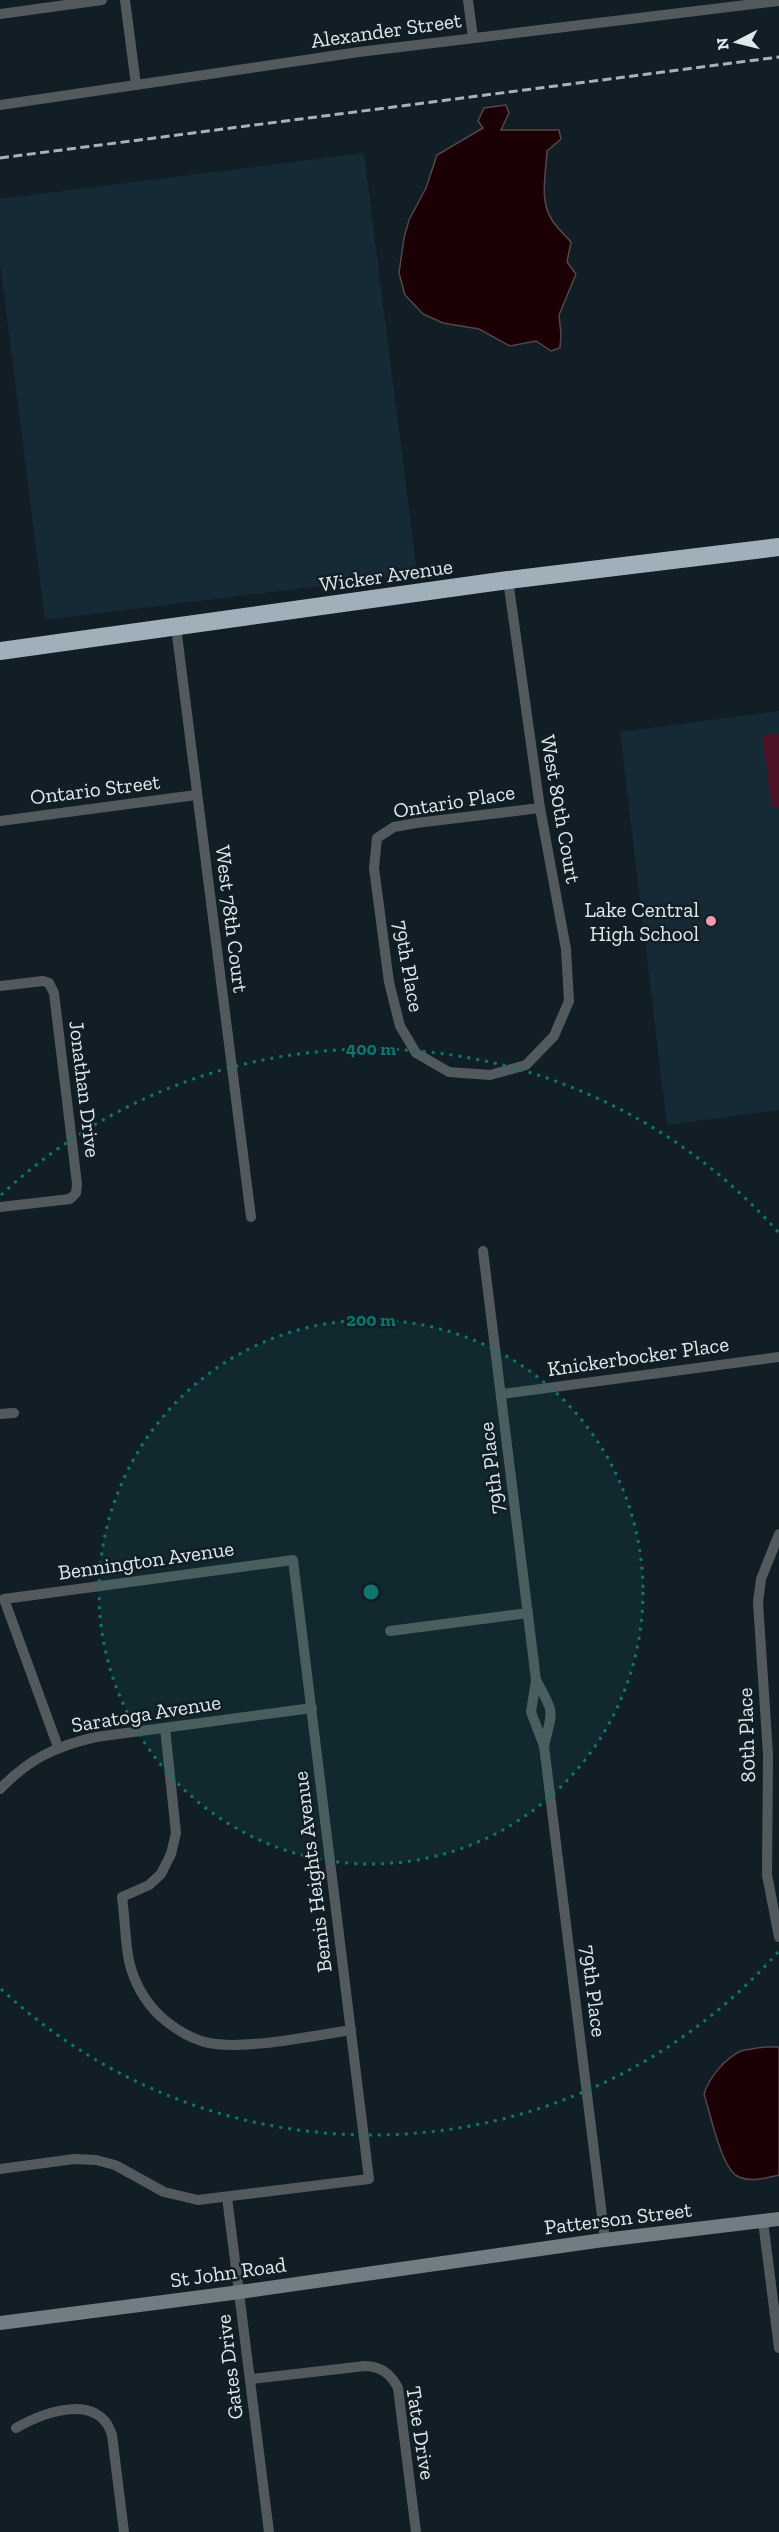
<svg xmlns="http://www.w3.org/2000/svg" width="779" height="2532" viewBox="0 0 779 2532" font-family="'Zilla Slab',serif">
	<style>
		.built { fill: #162a35 }
		.green { fill: #4d1427 }
		.water { fill: #1b0005; stroke: #56454a; stroke-width: 1.5 }
		.lines { fill: none; stroke-linecap: round; stroke-linejoin: round }
		.street { stroke: #535a5e; stroke-width: 10 }
		.secondary { stroke: #727c83; stroke-width: 14 }
		.highway { stroke: #a0b0ba; stroke-width: 18 }
		.rail { stroke: #a8b2b8; stroke-width: 3; stroke-dasharray: 9 4.5; stroke-linecap: butt }
		.ring { fill: none; stroke: #0f766e; stroke-width: 3; stroke-dasharray: 3 6 }
		.poi-dot { fill: #f29aaf; stroke: #111e26; stroke-width: 2 }
		.labels { text-anchor: middle; dominant-baseline: central; stroke-width: 5; stroke-linejoin: round; paint-order: stroke }
		.street-label { font-size: 21px; fill: #dee7ec; stroke: #111e26 }
		.poi-label { font-size: 21px; fill: #dee7ec; stroke: #111e26; text-anchor: end }
		.centre { fill: #0f766e; stroke: #111e26; stroke-width: 3 }
		.ring-label { font-size: 18px; text-anchor: middle; font-weight: bold; fill: #0f766e; stroke: #111e26; stroke-width: 5; stroke-linejoin: round; paint-order: stroke }
	</style>
	<rect width="100%" height="100%" fill="#111e26"/>
	<g class="built">
		<path d="M364,153L417,574L45,620L0,263V199Z"/>
		<path d="M779,711V1110L667,1125L620,732Z"/>
	</g>
	<path class="green" d="M779,733V807L772,808L762,735Z"/>
	<g class="water">
		<path d="M506,105L509,113L501,130H559L561,139L547,151C546,174 539,200 552,220C557,228 565,235 571,242L567,262L576,274L559,315L561,334L560,348L551,351L536,341L510,346L479,329L443,323L423,314L405,295L399,273L404,238L409,220L426,188L437,155L483,128L478,121L484,108Z"/>
		<path d="M765,2047H779V2175C766,2178 750,2183 737,2176C721,2167 710,2112 704,2094C709,2078 725,2058 741,2051C748,2049 757,2048 765,2047Z"/>
	</g>
	<g class="lines">
		<g class="street">
			<path d="M125,0L136,85"/>
			<path d="M468,0L473,38"/>
			<path d="M0,14L102,0"/>
			<path d="M0,105L359,52L779,1"/>
			<path d="M508,580L540,808L566,949L569,1001L554,1036L526,1065L490,1075L449,1072L416,1053L400,1026L389,982L374,868L377,838L394,827L416,823L540,808"/>
			<path d="M176,627L251,1217"/>
			<path d="M0,821L196,795"/>
			<path d="M0,986L43,981L49,983L54,993L77,1184L76,1193L70,1199L0,1207"/>
			<path d="M483,1251L536,1680L531,1712L544,1746L605,2240"/>
			<path d="M502,1394L779,1357"/>
			<path d="M0,1414L14,1413"/>
			<path d="M779,1534L761,1579L758,1602L768,1755L767,1875L779,1937"/>
			<path d="M390,1631L528,1613"/>
			<path d="M536,1680C555,1715 553,1708 544,1746"/>
			<path d="M165,1728L176,1833L171,1854L161,1874L149,1885L122,1897C125,1918 125,1941 129,1961C134,1982 145,2002 161,2017C175,2029 190,2039 209,2043C246,2050 312,2036 351,2030"/>
			<path d="M0,1789C29,1759 56,1746 96,1737L312,1708"/>
			<path d="M0,2169L74,2159L96,2160L115,2165L164,2192L198,2200L369,2179L293,1560L4,1599L58,1747"/>
			<path d="M227,2197L269,2532"/>
			<path d="M763,2221L779,2348"/>
			<path d="M251,2379L365,2366C381,2366 391,2374 398,2388L416,2532"/>
			<path d="M16,2428C44,2412 99,2392 112,2435L124,2532"/>
		</g>
		<path class="secondary" d="M0,2323L240,2292L596,2241L779,2219"/>
		<path class="highway" d="M0,651L508,580L779,547"/>
		<path class="rail" d="M0,158L779,57"/>
	</g>
	<circle cx="371" cy="1592" r="272" fill="#0f766e" fill-opacity=".12"/>
	<g class="ring">
		<circle cx="371" cy="1592" r="272"/>
		<path d="M778 1952A543 543 0 0 1 1 1989M1 1195A543 543 0 0 1 778 1232"/>
	</g>
	<circle class="poi-dot" cx="711" cy="921" r="6"/>
	<g class="labels">
		<g class="street-label">
			<text transform="translate(386 30) rotate(-8)">Alexander Street</text>
			<text transform="translate(386 575) rotate(-8)">Wicker Avenue</text>
			<text transform="translate(95 789) rotate(-7)">Ontario Street</text>
			<text transform="translate(454 801) rotate(-9)">Ontario Place</text>
			<text transform="translate(561 809) rotate(80)">West 80th Court</text>
			<text transform="translate(232 919) rotate(83)">West 78th Court</text>
			<text transform="translate(409 966) rotate(80)">79th Place</text>
			<text transform="translate(85 1089) rotate(83)">Jonathan Drive</text>
			<text transform="translate(638 1356) rotate(-8)">Knickerbocker Place</text>
			<text transform="translate(491 1468) rotate(-97)">79th Place</text>
			<text transform="translate(146 1560) rotate(-8)">Bennington Avenue</text>
			<text transform="translate(146 1713) rotate(-9)">Saratoga Avenue</text>
			<text transform="translate(746 1735) rotate(-92)">80th Place</text>
			<text transform="translate(312 1872) rotate(-97)">Bemis Heights Avenue</text>
			<text transform="translate(594 1991) rotate(83)">79th Place</text>
			<text transform="translate(618 2218) rotate(-7)">Patterson Street</text>
			<text transform="translate(228 2272) rotate(-8)">St John Road</text>
			<text transform="translate(229 2367) rotate(-97)">Gates Drive</text>
			<text transform="translate(421 2433) rotate(81)">Tate Drive</text>
		</g>
		<g class="poi-label">
			<text x="699" y="909">Lake Central<tspan x="699" dy="24">High School</tspan></text>
		</g>
	</g>
	<circle cx="371" cy="1592" r="9" class="centre"/>
	<g class="ring-label">
		<text x="371" y="1055">400 m</text>
		<text x="371" y="1326">200 m</text>
	</g>
	<g transform="translate(737 42) rotate(263)" stroke="#111e26" stroke-width="4.5" paint-order="stroke">
	<path d="M0-4.5L10 22L0 15L-10 22Z" fill="#dee7ec"/>
	<text y="-9" font-size="16" font-weight="bold" text-anchor="middle" fill="#dee7ec">N</text>
	</g>
</svg>
